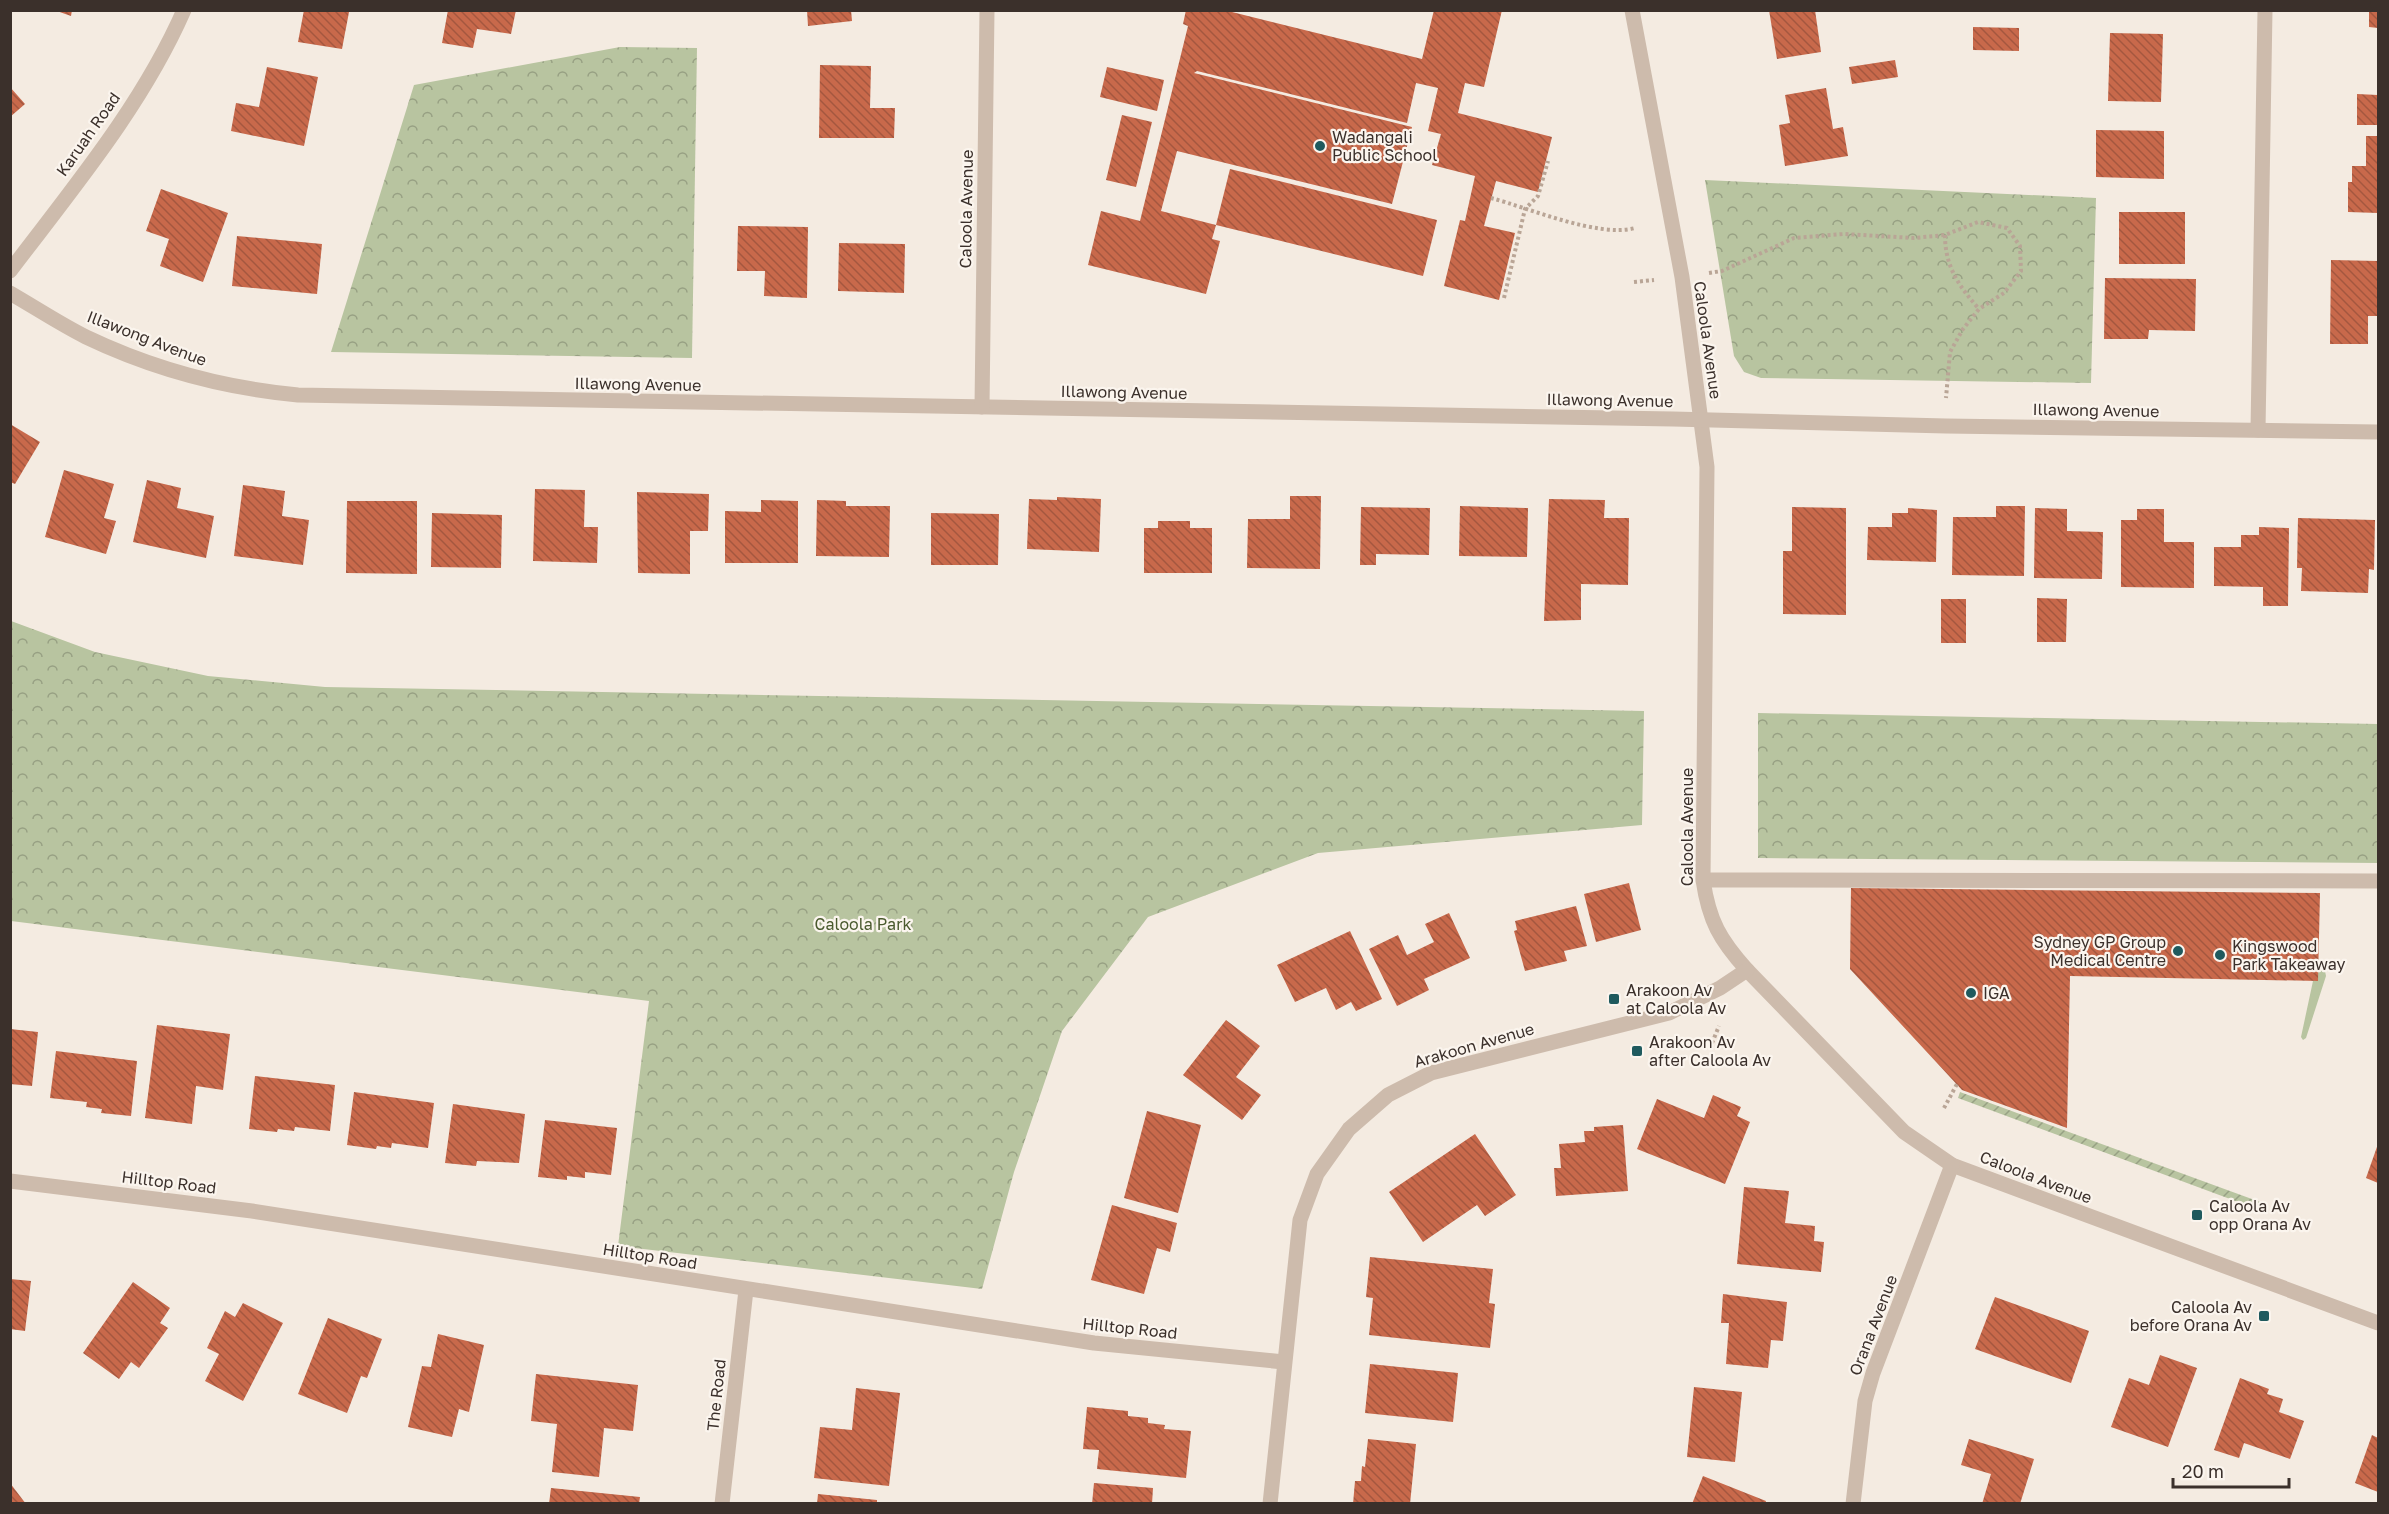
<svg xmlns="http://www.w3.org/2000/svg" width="2389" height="1514" viewBox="0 0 2389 1514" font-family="'Golos Text',sans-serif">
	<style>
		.grass { fill: #b8c4a0 }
		.park { fill: url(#park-crowns) }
		.garden { fill: url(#garden-furrows) }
		.building { fill: url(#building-back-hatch) }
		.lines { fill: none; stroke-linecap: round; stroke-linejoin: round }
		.path { stroke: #b9a596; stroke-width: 4; stroke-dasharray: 3 3; stroke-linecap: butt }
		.lane { stroke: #cdbbac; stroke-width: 15 }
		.street { stroke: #cdbbac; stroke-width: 15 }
		.poi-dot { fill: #1f5a5e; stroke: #fbf5ee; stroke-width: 2 }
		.labels { text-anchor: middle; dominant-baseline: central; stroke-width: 4.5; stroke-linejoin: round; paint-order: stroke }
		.street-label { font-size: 16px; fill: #3b302b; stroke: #fbf5ee }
		.poi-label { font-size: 16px; fill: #3b302b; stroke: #fbf5ee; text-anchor: start }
		.park-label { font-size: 16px; fill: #4a5a2e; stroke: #fbf5ee }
	</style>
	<defs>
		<pattern id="park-crowns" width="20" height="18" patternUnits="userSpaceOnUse" patternTransform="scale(1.5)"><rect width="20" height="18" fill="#b8c4a0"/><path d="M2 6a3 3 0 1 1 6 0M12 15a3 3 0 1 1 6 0" fill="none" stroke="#97a083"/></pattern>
		<pattern id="garden-furrows" width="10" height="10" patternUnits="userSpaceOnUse" patternTransform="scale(1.5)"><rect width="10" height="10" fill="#b8c4a0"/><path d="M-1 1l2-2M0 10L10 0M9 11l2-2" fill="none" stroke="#97a083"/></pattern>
		<pattern id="building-back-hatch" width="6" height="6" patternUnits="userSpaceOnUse" patternTransform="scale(1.5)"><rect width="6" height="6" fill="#c8694b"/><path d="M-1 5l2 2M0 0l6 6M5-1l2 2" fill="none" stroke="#a4573f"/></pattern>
	</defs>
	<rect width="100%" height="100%" fill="#f4ebe1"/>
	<path class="grass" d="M2318,967L2325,971L2326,976L2306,1038L2303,1040L2301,1037L2313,981L2318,980Z"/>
	<g class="park">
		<path d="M620,47L697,48L692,358L331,352L414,85Z"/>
		<path d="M1705,180L2096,198L2091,383L1761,378L1744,372L1734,356Z"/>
		<path d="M11,621L95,652L208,676L325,687L1644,711L1642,825L1318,853L1148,917L1062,1031L1014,1172L982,1289L618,1246L649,1001L11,921Z"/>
		<path d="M1758,713L2378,724V863L1758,858Z"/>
	</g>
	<path class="garden" d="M1960,1092L2260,1202L2257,1209L1958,1098Z"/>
	<g class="building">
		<path d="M54,10H72L71,16Z"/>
		<path d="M304,10L349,12L342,49L298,42Z"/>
		<path d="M448,10H516L511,34L477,29L473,48L442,43Z"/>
		<path d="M807,10H851L852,21L808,26Z"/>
		<path d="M1186,10H1224L1422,59L1434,10H1502L1484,87L1465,83L1458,113L1552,137L1538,192L1496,181L1484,226L1515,233L1499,300L1444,286L1460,220L1465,221L1475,176L1432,165L1441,134L1428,131L1438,88L1416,83L1407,123L1197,71L1194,73L1412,127L1392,204L1177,151L1161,211L1216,225L1230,169L1437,220L1423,276L1216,225L1212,239L1220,241L1206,294L1088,265L1101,211L1140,221L1188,26L1183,24Z"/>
		<path d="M1769,10H1815L1821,52L1777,59Z"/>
		<path d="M2369,10H2378V28L2369,27Z"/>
		<path d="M1973,27L2019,28V51L1973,50Z"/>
		<path d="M2110,33L2163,34L2161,102L2108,101Z"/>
		<path d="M1895,60L1898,77L1852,84L1849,67Z"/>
		<path d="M820,65L871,66L870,108H895L894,138H819Z"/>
		<path d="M267,67L318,77L304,146L231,131L236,103L259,107Z"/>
		<path d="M1107,67L1164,80L1157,111L1100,97Z"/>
		<path d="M10,87L25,104L10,117Z"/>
		<path d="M1826,88L1833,129L1843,127L1848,156L1785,166L1779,125L1790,123L1785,95Z"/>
		<path d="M2357,94L2378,95V125H2357Z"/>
		<path d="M1122,115L1152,122L1136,187L1106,180Z"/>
		<path d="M2096,130L2164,131V179L2096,177Z"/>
		<path d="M2366,136H2378V213L2348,212V182H2352V166H2366Z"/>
		<path d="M161,189L228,213L203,282L160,266L169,239L146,231Z"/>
		<rect x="2119" y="212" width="66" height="52"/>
		<path d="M738,226L808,227L807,298L764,296L765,271H737Z"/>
		<path d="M237,236L322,244L317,294L232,286Z"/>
		<path d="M839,243L905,244L904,293L838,291Z"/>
		<path d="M2331,260L2378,261V316H2368V344H2330Z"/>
		<path d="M2105,278L2196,279L2195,331L2149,330L2148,339H2104Z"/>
		<path d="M10,424L40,442L15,484L10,482Z"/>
		<path d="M64,470L114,484L104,518L116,521L106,554L45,537Z"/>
		<path d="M147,480L181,488L177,508L214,516L206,558L133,542Z"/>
		<path d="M243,485L285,491L282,516L309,520L303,565L234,556Z"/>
		<path d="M535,489L585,490L584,527H598L597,563L533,561Z"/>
		<path d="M637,492L709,494L708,531H690V574L638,573Z"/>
		<path d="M1290,496H1321L1320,569L1247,568L1248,519H1290Z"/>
		<path d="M1057,497L1101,499L1099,552L1027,549L1029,499L1057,500Z"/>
		<path d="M1549,499L1605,500L1604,518H1629L1628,585L1581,584V620L1544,621Z"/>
		<path d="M761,500L798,501V563H725V511L761,512Z"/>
		<path d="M817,500L846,501V506H890L889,557L816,556Z"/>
		<path d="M347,501H417V574L346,573Z"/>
		<path d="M1460,506L1528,508L1527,557L1459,556Z"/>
		<path d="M1996,506H2025L2024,576L1952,575L1953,517H1996Z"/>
		<path d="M1361,507L1430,508L1429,555L1376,554V565H1360Z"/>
		<path d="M1792,507L1846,508V615L1783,614V551H1792Z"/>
		<path d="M1908,508L1937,510L1936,562L1867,560L1868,527H1892V513H1908Z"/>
		<path d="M2035,508L2067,509V531L2103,532L2102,579L2034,578Z"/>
		<path d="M2137,509H2164V542H2194V588L2121,587V520H2137Z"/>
		<path d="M432,513L502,515L501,568L431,567Z"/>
		<path d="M931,513L999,514L998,565H931Z"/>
		<path d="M2298,518L2375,520L2374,570L2369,569L2368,593L2301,591L2302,568H2297Z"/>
		<path d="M1158,521H1190V528H1212V573H1144V528H1158Z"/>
		<path d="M2259,527L2289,528L2288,606H2263V587L2214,586V547H2241V535H2259Z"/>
		<path d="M2037,598L2067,599L2066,642H2037Z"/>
		<rect x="1941" y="599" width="25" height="44"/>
		<path d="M1629,883L1641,930L1596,942L1584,894Z"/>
		<path d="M1851,888L2320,893L2318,981L2070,976L2067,1128L1962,1090L1850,969Z"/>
		<path d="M1576,906L1587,946L1564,951L1567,961L1525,971L1514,931L1517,930L1515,921Z"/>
		<path d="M1449,913L1470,958L1424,979L1429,990L1397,1006L1369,949L1398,935L1407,955L1434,942L1425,924Z"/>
		<path d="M1350,931L1382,999L1356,1011L1351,1002L1336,1010L1326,988L1295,1002L1277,965Z"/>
		<path d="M1226,1020L1260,1046L1236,1077L1261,1095L1242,1120L1183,1075Z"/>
		<path d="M157,1025L230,1034L223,1090L196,1086L192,1124L145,1118Z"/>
		<path d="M10,1029L38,1032L32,1086L10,1084Z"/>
		<path d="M56,1051L137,1061L131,1116L101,1113L102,1109L86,1107L87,1102L50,1098Z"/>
		<path d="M255,1076L335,1085L330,1131L295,1127L294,1131L278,1129L277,1132L249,1129Z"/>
		<path d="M354,1092L434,1103L428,1148L392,1143L391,1148L377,1146L376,1149L347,1145Z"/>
		<path d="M1713,1095L1741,1107L1737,1116L1750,1122L1725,1184L1637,1149L1657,1099L1704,1118Z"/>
		<path d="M453,1104L525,1114L519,1163L477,1161L476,1166L445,1163Z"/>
		<path d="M1147,1111L1201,1125L1178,1213L1124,1198Z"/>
		<path d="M545,1120L617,1128L611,1175L585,1172V1178L567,1176V1180L538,1177Z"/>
		<path d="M1623,1125L1628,1191L1556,1196L1554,1168H1561L1559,1144L1585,1142L1584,1131H1594V1127Z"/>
		<path d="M1475,1134L1516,1195L1485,1216L1477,1205L1423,1242L1389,1192Z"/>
		<path d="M2378,1144V1183L2366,1178Z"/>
		<path d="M1744,1187L1789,1191L1785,1223L1815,1226L1814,1241L1824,1242L1821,1272L1737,1264Z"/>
		<path d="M1112,1205L1177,1223L1170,1252L1157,1248L1144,1294L1091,1280Z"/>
		<path d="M1370,1257L1493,1269L1489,1303L1495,1304L1490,1348L1369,1335L1373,1298L1366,1297Z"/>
		<path d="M10,1279L31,1281L25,1331L10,1329Z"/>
		<path d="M133,1282L170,1308L160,1323L168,1328L139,1368L131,1362L119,1379L83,1353Z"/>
		<path d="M1723,1294L1787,1302L1783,1341L1771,1340L1768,1368L1726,1364L1729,1323H1721Z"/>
		<path d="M1995,1297L2089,1331L2071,1383L1975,1349Z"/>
		<path d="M243,1303L283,1323L243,1401L205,1381L219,1354L207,1348L225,1311L235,1317Z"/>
		<path d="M328,1318L382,1339L367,1378L361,1376L347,1413L298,1394Z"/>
		<path d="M438,1334L484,1345L469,1412L459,1409L452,1437L408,1427L422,1366L431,1367Z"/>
		<path d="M2160,1355L2197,1368L2168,1447L2111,1427L2129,1378L2149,1385Z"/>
		<path d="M1370,1364L1458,1373L1453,1422L1365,1413Z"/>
		<path d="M536,1374L638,1385L633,1431L604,1428L599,1477L552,1472L557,1424L531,1421Z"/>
		<path d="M2240,1378L2269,1389L2267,1394L2283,1399L2279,1412L2304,1421L2290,1459L2244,1443L2239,1458L2214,1450Z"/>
		<path d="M1694,1387L1742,1392L1735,1462L1687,1457Z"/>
		<path d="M856,1388L900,1393L889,1486L814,1478L820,1427L852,1430Z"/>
		<path d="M1087,1407L1128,1411V1416L1148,1418V1423L1165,1425L1164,1429L1191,1431L1186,1478L1097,1469L1099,1450L1083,1449Z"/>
		<path d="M2372,1435L2378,1438V1492L2355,1483Z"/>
		<path d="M1368,1439L1416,1444L1410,1504H1353L1355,1481H1361L1362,1466L1365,1467Z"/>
		<path d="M1969,1439L2034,1459L2020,1504H1982L1991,1474L1961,1465Z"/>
		<path d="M1703,1476L1766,1501L1765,1504H1692Z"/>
		<path d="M10,1483L26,1504H10Z"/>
		<path d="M1094,1483L1153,1488L1152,1504H1092Z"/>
		<path d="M551,1488L640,1497L639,1504H549Z"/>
		<path d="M818,1494L877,1500V1504H817Z"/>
	</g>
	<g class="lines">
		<g class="path">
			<path d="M1491,198C1529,208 1598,238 1635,228"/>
			<path d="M1945,235C1945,267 1959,286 1979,309"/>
			<path d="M1709,273L1722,271L1794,238L1844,234L1914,238L1945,235L1978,222L2007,228L2020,246L2021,271L2004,293L1979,309L1963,329L1950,352L1946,398"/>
			<path d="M1634,282L1654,280"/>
			<path d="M1504,298L1525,209L1538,196L1548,161"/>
			<path d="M1712,1043L1719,1026"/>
			<path d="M1944,1108L1957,1084"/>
		</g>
		<path class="lane" d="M1703,880L2378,881"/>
		<g class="street">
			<path d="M1632,10L1682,277L1707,467L1703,880C1709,921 1720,940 1747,970L1904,1132L1952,1165L2378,1323"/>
			<path d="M10,271C72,189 142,106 184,10"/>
			<path d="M10,293C36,308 60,324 86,337C153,369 224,388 298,395L1673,419L1946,426L2378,432"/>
			<path d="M982,407L987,10"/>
			<path d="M2258,430L2265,10"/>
			<path d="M10,1181L252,1211L1094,1343L1284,1362"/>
			<path d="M722,1504L746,1290"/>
			<path d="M1270,1504L1300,1220L1317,1174L1349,1129L1388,1095L1431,1073L1669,1013L1720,988L1747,970"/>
			<path d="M1853,1504L1865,1401L1873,1373L1952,1165"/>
		</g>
	</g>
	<g class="poi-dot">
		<circle cx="1320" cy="146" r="6"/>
		<circle cx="2178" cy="951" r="6"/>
		<circle cx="2220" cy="955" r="6"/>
		<circle cx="1971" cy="993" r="6"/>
		<rect x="1608" y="993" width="12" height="12" rx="3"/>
		<rect x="1631" y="1045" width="12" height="12" rx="3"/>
		<rect x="2191" y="1209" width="12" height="12" rx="3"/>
		<rect x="2258" y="1310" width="12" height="12" rx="3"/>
	</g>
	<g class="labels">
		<g class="street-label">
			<text transform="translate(88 134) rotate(-55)">Karuah Road</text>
			<text transform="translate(966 209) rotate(-89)">Caloola Avenue</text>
			<text transform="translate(147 338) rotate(21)">Illawong Avenue</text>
			<text transform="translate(1708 340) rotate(82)">Caloola Avenue</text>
			<text transform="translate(638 384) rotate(1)">Illawong Avenue</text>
			<text transform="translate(1124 392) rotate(1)">Illawong Avenue</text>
			<text transform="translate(1610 400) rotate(1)">Illawong Avenue</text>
			<text transform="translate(2096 410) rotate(1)">Illawong Avenue</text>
			<text transform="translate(1687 827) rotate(-90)">Caloola Avenue</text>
			<text transform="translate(1474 1045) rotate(-16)">Arakoon Avenue</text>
			<text transform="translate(2036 1177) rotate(21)">Caloola Avenue</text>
			<text transform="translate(169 1182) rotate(7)">Hilltop Road</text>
			<text transform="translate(650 1256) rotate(9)">Hilltop Road</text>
			<text transform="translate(1873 1325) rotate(-69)">Orana Avenue</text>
			<text transform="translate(1130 1328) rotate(6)">Hilltop Road</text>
			<text transform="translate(716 1395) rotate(-84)">The Road</text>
		</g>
		<g class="poi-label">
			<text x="1332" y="137">Wadangali<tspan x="1332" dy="18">Public School</tspan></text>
			<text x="2166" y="942" text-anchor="end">Sydney GP Group<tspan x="2166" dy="18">Medical Centre</tspan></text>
			<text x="2232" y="946">Kingswood<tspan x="2232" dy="18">Park Takeaway</tspan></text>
			<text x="1626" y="990">Arakoon Av<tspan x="1626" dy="18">at Caloola Av</tspan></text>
			<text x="1983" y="993">IGA</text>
			<text x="1649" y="1042">Arakoon Av<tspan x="1649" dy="18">after Caloola Av</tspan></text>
			<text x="2209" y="1206">Caloola Av<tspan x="2209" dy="18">opp Orana Av</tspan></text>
			<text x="2252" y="1307" text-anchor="end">Caloola Av<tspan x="2252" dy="18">before Orana Av</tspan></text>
		</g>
		<g class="park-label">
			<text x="863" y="924">Caloola Park</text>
		</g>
	</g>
	<rect width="2389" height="1514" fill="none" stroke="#3b302b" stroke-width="24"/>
	<path d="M2173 1478v9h116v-9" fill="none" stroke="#3b302b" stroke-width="3"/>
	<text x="2182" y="1478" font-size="18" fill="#3b302b" stroke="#fbf5ee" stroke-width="4.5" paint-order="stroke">20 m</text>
</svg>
